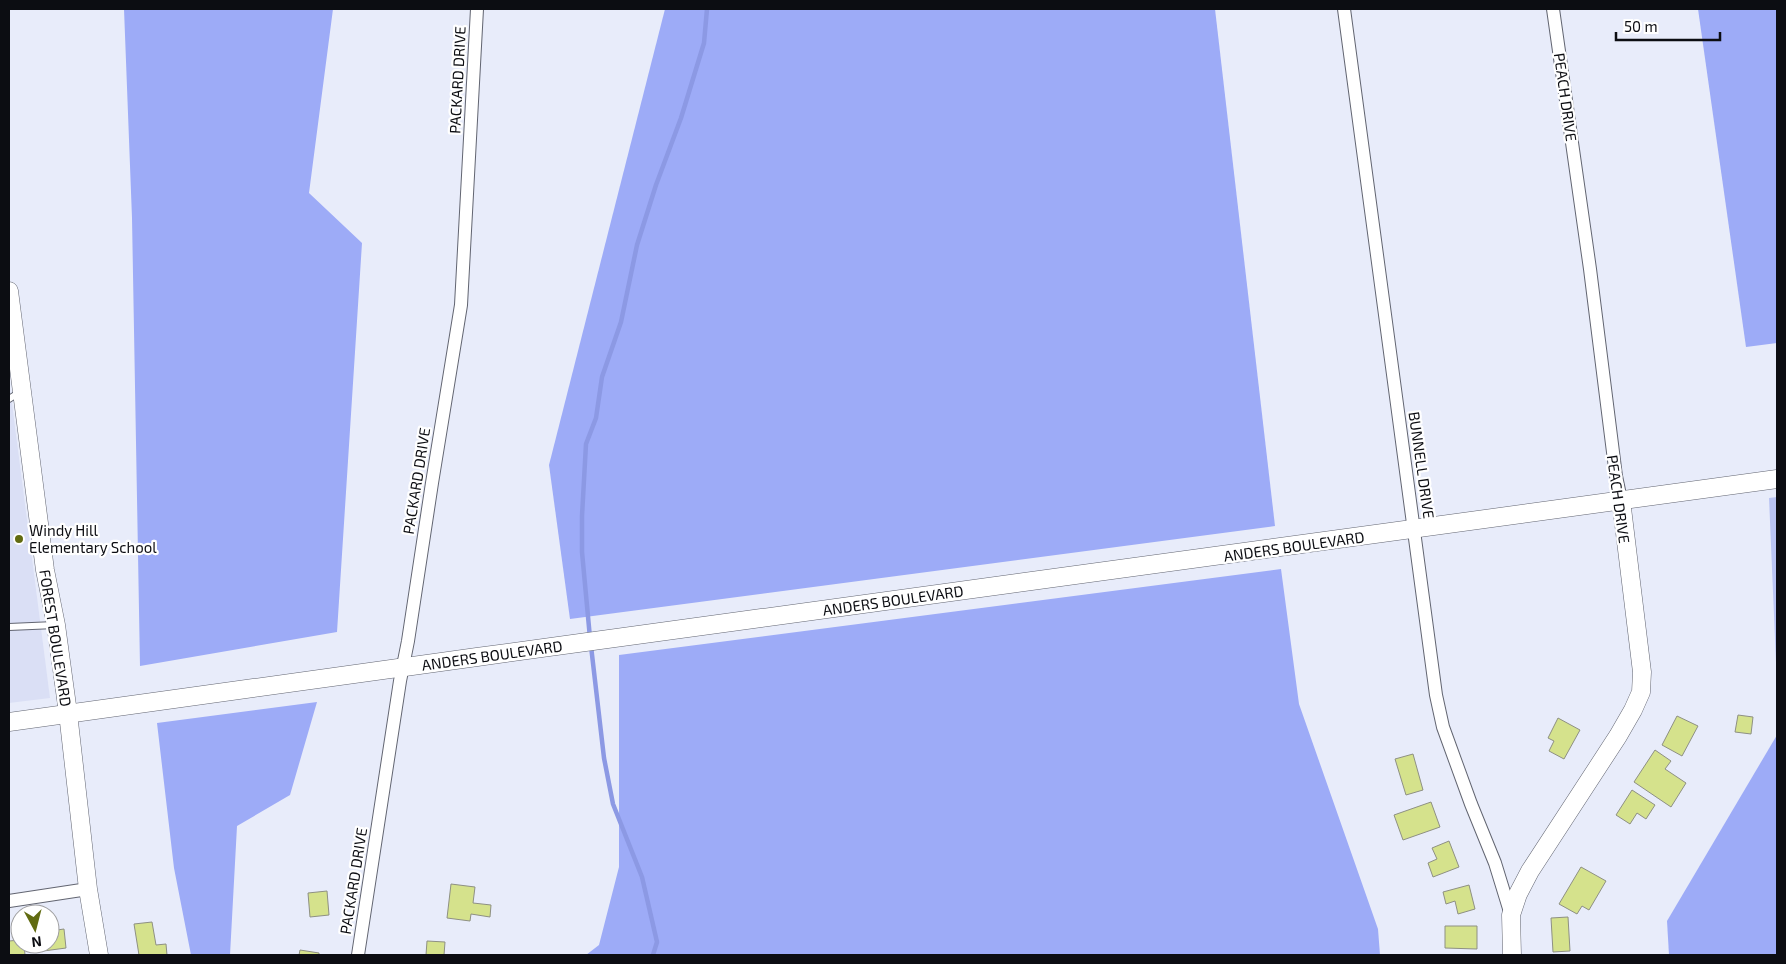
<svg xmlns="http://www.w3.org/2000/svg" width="1786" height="964" viewBox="0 0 1786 964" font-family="'Exo 2',sans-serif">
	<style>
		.built { fill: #dadff5 }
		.green { fill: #bac4f3 }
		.forest { fill: #9dabf7 }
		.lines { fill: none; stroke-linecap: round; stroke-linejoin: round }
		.stream { stroke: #8c99e4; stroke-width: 4.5 }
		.building { fill: #d5e28c; stroke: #8e9083 }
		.lane-casing { stroke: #626571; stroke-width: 8 }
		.street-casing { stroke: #626571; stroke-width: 14 }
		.secondary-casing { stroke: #626571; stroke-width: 19 }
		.lane { stroke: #fff; stroke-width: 6 }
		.street { stroke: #fff; stroke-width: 12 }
		.secondary { stroke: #fff; stroke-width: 18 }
		.poi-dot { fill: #616b11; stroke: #fff; stroke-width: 2 }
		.labels { text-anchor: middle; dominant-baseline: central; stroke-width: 4.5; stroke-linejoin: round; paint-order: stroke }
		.street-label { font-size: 15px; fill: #0c0d12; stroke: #fff }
		.poi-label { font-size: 15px; fill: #0c0d12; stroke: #fff; text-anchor: start }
	</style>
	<rect width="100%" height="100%" fill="#e8ecfa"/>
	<path class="built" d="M9,380L50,698L9,703Z"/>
	<path class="green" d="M1777,497V686L1769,498Z"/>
	<g class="forest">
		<path d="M124,9H333L309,193L362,243L337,632L140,666L132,218Z"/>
		<path d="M665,9H1215L1275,526L570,619L549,465Z"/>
		<path d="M1698,9H1777V343L1746,347Z"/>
		<path d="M1281,569L1299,704L1378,929L1380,955H586L599,945L619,867V655Z"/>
		<path d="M317,702L290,795L237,826L230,955H191L174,868L157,723Z"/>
		<path d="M1777,735V955H1669L1667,921Z"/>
	</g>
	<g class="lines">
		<g class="stream">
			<path d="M590,638L582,552V516L586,444L596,418L602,377L621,322L637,245L656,185L681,118L704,43L707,9"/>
			<path d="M591,646L604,758L613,804L642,877L657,942L653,955"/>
		</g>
	</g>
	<g class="building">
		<path d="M1738,715L1753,717L1751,734L1735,732Z"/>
		<path d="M1677,716L1698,726L1682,756L1662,745Z"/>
		<path d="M1558,718L1580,730L1564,759L1549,751L1554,741L1548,738Z"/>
		<path d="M1655,750L1671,761L1665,769L1686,783L1671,807L1634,782Z"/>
		<path d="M1413,754L1423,790L1406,795L1395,759Z"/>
		<path d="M1632,790L1655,805L1646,819L1637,813L1630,824L1616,815Z"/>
		<path d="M1431,802L1440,827L1403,840L1394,815Z"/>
		<path d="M1449,841L1459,867L1433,877L1428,863L1437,859L1432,848Z"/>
		<path d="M1581,867L1606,881L1589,910L1582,906L1577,914L1559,904Z"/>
		<path d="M451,884L475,887L473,903L491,905L490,917L471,914L470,921L447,918Z"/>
		<path d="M1469,885L1475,909L1458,914L1455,901L1446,904L1443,892Z"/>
		<path d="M327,891L329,915L310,917L308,893Z"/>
		<path d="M1568,917L1570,951L1553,952L1551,918Z"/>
		<path d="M152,922L156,945L166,944L167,955H139L134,924Z"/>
		<path d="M1445,926H1477V949L1445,948Z"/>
		<path d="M64,929L66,948L36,952L35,944H50V931Z"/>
		<path d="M20,940V944H24L25,955H9V941Z"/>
		<path d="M427,941L445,942L444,955H426Z"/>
		<path d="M300,950L319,953V955H299Z"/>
	</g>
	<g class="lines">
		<g class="lane-casing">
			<g id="lane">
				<path d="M9,399L20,392"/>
				<path d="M9,627L55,625"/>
			</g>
		</g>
		<g class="street-casing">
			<g id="street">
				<path d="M1344,9L1436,695L1443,727L1471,804L1495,863L1511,915"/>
				<path d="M1553,9L1590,269L1616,476L1621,500"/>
				<path d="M9,901L88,889"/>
				<path d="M358,955L400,681L408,641L432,483L461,305L477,9"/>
			</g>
		</g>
		<g class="secondary-casing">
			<g id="secondary">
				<path d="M9,291L45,570L56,625L68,713L88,889L99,955"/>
				<path d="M9,722L477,657L1777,479"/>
				<path d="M1512,955L1511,915L1518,894L1530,871L1618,736L1633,710L1641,692L1642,672L1621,500"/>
			</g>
		</g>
		<use href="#lane" class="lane"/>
		<use href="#street" class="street"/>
		<use href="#secondary" class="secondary"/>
	</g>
	<circle class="poi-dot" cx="19" cy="539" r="5"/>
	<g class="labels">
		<g class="street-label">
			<text transform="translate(457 80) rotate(-87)">PACKARD DRIVE</text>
			<text transform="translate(1566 97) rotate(82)">PEACH DRIVE</text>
			<text transform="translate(1422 465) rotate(82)">BUNNELL DRIVE</text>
			<text transform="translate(416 481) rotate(-81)">PACKARD DRIVE</text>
			<text transform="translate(1619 499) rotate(82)">PEACH DRIVE</text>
			<text transform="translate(1294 546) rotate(-8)">ANDERS BOULEVARD</text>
			<text transform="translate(893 600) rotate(-8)">ANDERS BOULEVARD</text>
			<text transform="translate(56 638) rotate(81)">FOREST BOULEVARD</text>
			<text transform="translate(492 655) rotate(-8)">ANDERS BOULEVARD</text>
			<text transform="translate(353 881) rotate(-81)">PACKARD DRIVE</text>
		</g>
		<g class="poi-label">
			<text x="29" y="530">Windy Hill<tspan x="29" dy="17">Elementary School</tspan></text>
		</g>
	</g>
	<rect width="1786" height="964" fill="none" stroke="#0c0d12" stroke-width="20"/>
	<g transform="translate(35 929) rotate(173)"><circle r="24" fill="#ffffff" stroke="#9e9ea0"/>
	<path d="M0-4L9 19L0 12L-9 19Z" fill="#616b11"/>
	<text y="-8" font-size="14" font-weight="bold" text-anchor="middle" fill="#0c0d12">N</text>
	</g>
	<path d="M1616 32v8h104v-8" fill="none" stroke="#0c0d12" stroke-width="2.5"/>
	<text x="1624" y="32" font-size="15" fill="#0c0d12" stroke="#ffffff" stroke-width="4" paint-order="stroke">50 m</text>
</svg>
